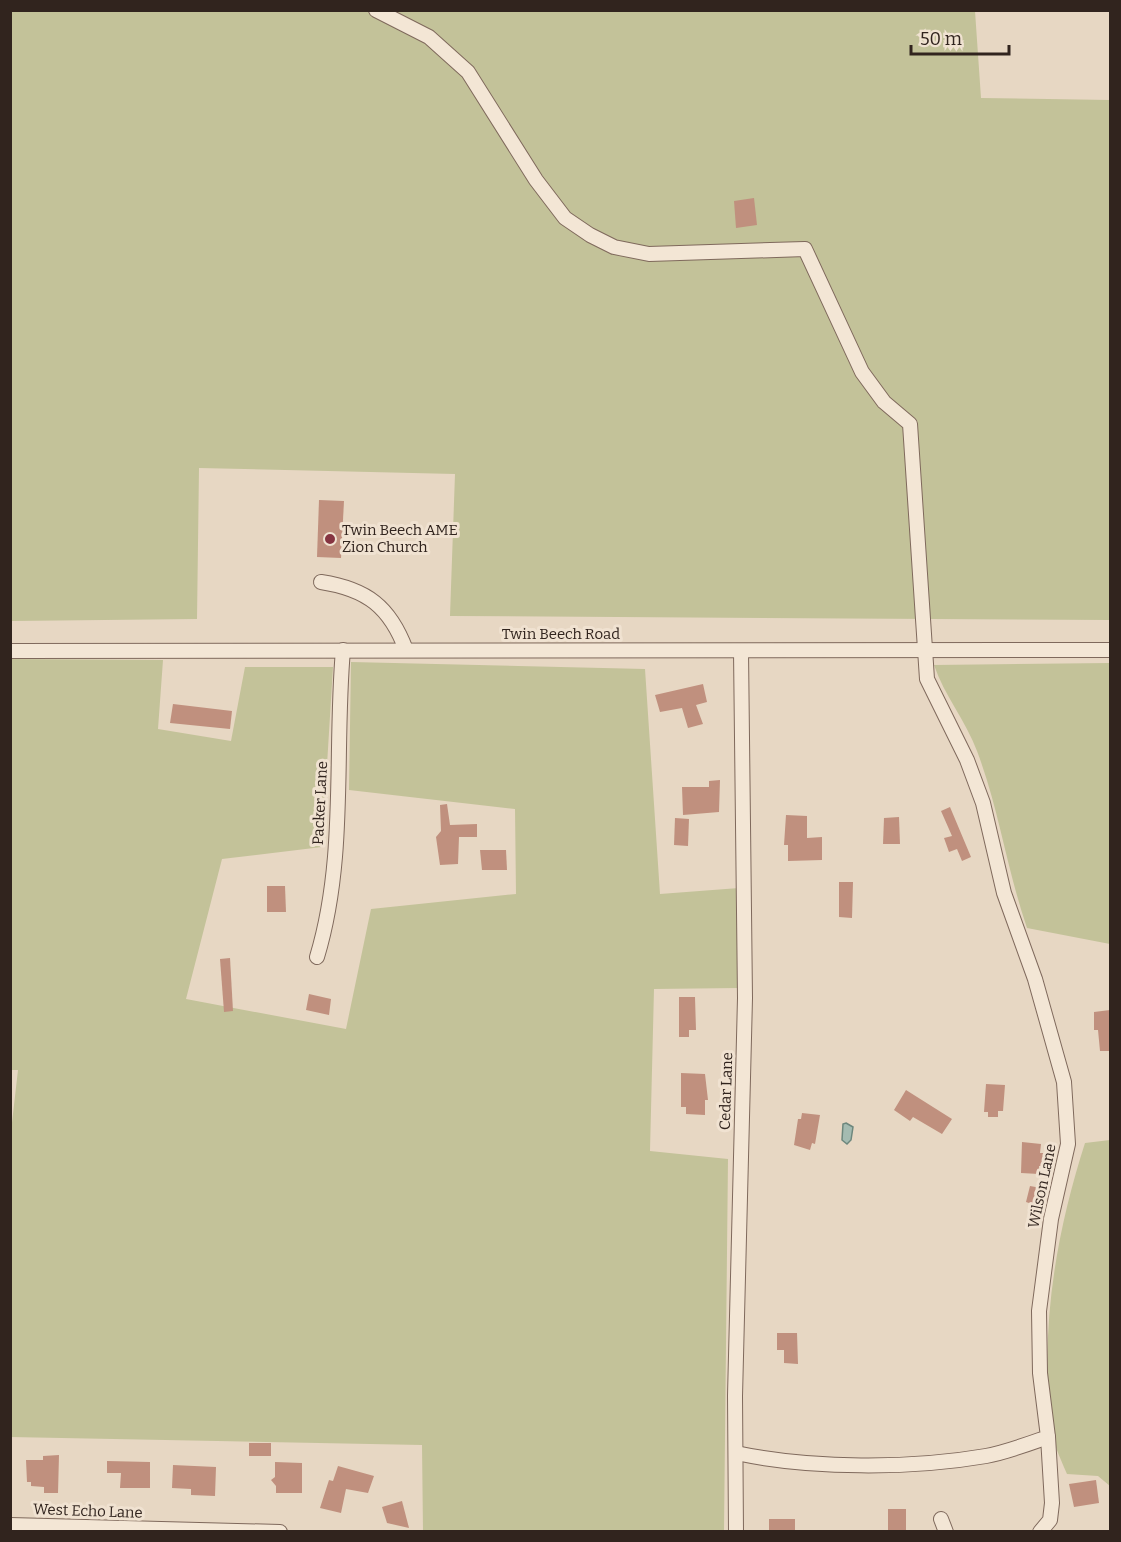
<svg xmlns="http://www.w3.org/2000/svg" width="1121" height="1542" viewBox="0 0 1121 1542" font-family="Bitter,serif">
	<style>
		.green { fill: #c3c299 }
		.water { fill: #a4bbb1; stroke: #6d877d; stroke-width: 1.5 }
		.building { fill: #c0907e }
		.lines { fill: none; stroke-linecap: round; stroke-linejoin: round }
		.minor-casing { stroke: #7f695c; stroke-width: 16 }
		.minor { stroke: #f3e6d5; stroke-width: 14 }
		.poi-dot { fill: #863441; stroke: #f0e2d1; stroke-width: 2 }
		.labels { text-anchor: middle; dominant-baseline: central; stroke-width: 6; stroke-linejoin: round; paint-order: stroke }
		.poi-label { font-size: 15px; fill: #31241e; stroke: #f0e2d1; text-anchor: start }
		.street-label { font-size: 15px; fill: #31241e; stroke: #f0e2d1 }
	</style>
	<rect width="100%" height="100%" fill="#e7d7c3"/>
	<g class="green">
		<path d="M10,11H975L981,98L1110,100V620L450,616L455,474L199,468L197,619L11,621Z"/>
		<path d="M11,659L163,660L158,729L231,741L245,667H333L322,847L222,859L186,999L346,1029L371,909L516,894L515,809L349,790L351,662L645,669L660,894L739,888L738,988L654,989L650,1151L728,1159L724,1531H423L422,1445L10,1437V1140L18,1070H10Z"/>
		<path d="M1110,663V944L1027,928C1007,870 999,809 977,751C966,721 944,695 934,665Z"/>
		<path d="M1110,1140V1486L1098,1476L1067,1474C1062,1462 1055,1448 1053,1435C1038,1337 1055,1237 1085,1143Z"/>
	</g>
	<path class="water" d="M846,1123L853,1127L851,1140L847,1144L842,1140L843,1124Z"/>
	<g class="building">
		<path d="M754,198L757,225L736,228L734,201Z"/>
		<path d="M319,500L344,501L341,558L317,557Z"/>
		<path d="M703,684L707,702L696,705L703,724L688,728L682,708L660,712L655,695Z"/>
		<path d="M173,704L232,711L230,729L170,723Z"/>
		<path d="M720,780L719,812L683,815L682,787H709V781Z"/>
		<path d="M447,804L450,825L477,824V837H459L458,864L440,865L436,837L441,831L440,805Z"/>
		<path d="M950,807L971,857L962,861L957,849L949,852L944,838L952,836L941,811Z"/>
		<path d="M786,815L807,816V838L822,837V860L788,861V845H784Z"/>
		<path d="M899,817L900,844H883L884,818Z"/>
		<path d="M675,818L689,819L688,846L674,845Z"/>
		<path d="M480,850H506L507,870H482Z"/>
		<path d="M839,882H853L852,918L839,917Z"/>
		<path d="M267,886H285L286,912H267Z"/>
		<path d="M230,958L233,1011L224,1012L220,959Z"/>
		<path d="M309,994L331,999L329,1015L306,1010Z"/>
		<path d="M679,997H695L696,1030H689V1037H679Z"/>
		<path d="M1110,1010V1051H1100L1098,1030H1094V1012Z"/>
		<path d="M681,1073L705,1074L708,1100H705V1115L686,1114V1107H681Z"/>
		<path d="M986,1084L1005,1085L1003,1111H998V1117H988V1112H984Z"/>
		<path d="M906,1090L952,1119L942,1134L913,1117L910,1121L894,1110Z"/>
		<path d="M802,1113L820,1115L815,1144L812,1143L810,1150L794,1145L798,1119H801Z"/>
		<path d="M1022,1142L1041,1144L1040,1153H1044L1043,1166H1039V1174L1021,1173Z"/>
		<path d="M1030,1186L1041,1188L1038,1206L1026,1202Z"/>
		<path d="M777,1333H797L798,1364L784,1363V1350H777Z"/>
		<rect x="249" y="1443" width="22" height="13"/>
		<path d="M59,1455L58,1493H44V1487L31,1486V1482H27L26,1460H43V1456Z"/>
		<path d="M107,1461L150,1462V1488H120L121,1473H107Z"/>
		<path d="M275,1462L302,1463V1493H276V1486L271,1480L275,1477Z"/>
		<path d="M173,1465L216,1467L215,1496L191,1495V1489L172,1488Z"/>
		<path d="M338,1466L374,1476L368,1493L346,1489L341,1513L320,1508L329,1480L333,1481Z"/>
		<path d="M1096,1480L1099,1503L1074,1507L1069,1484Z"/>
		<path d="M402,1501L409,1528L387,1523L382,1507Z"/>
		<rect x="888" y="1509" width="18" height="23"/>
		<rect x="769" y="1519" width="26" height="13"/>
	</g>
	<g class="lines">
		<g class="minor-casing">
			<g id="minor">
				<path d="M376,10L429,37L468,72L536,180L565,218L590,235L614,247L649,254L805,249L862,372L884,402L910,424L927,679L967,760L983,803L1004,893L1035,979L1064,1082L1068,1144L1051,1219L1039,1311L1040,1373L1048,1437C1028,1444 1007,1452 986,1456C911,1469 811,1469 736,1453"/>
				<path d="M321,582C367,589 390,607 406,650"/>
				<path d="M10,651L1110,650"/>
				<path d="M317,957C347,858 334,751 343,650"/>
				<path d="M941,1519L946,1532"/>
				<path d="M10,1525L280,1532"/>
				<path d="M736,1532L735,1396L745,998L741,651"/>
				<path d="M1040,1532L1050,1520L1052,1503L1048,1437"/>
			</g>
		</g>
		<use href="#minor" class="minor"/>
	</g>
	<circle class="poi-dot" cx="330" cy="539" r="6"/>
	<g class="labels">
		<g class="poi-label">
			<text x="342" y="530">Twin Beech AME<tspan x="342" dy="17">Zion Church</tspan></text>
		</g>
		<g class="street-label">
			<text x="561" y="634">Twin Beech Road</text>
			<text transform="translate(320 803) rotate(-87)">Packer Lane</text>
			<text transform="translate(726 1091) rotate(-88)">Cedar Lane</text>
			<text transform="translate(1042 1186) rotate(-78)">Wilson Lane</text>
			<text transform="translate(88 1511) rotate(2)">West Echo Lane</text>
		</g>
	</g>
	<rect width="1121" height="1542" fill="none" stroke="#31241e" stroke-width="24"/>
	<path d="M911 45v9h98v-9" fill="none" stroke="#31241e" stroke-width="3"/>
	<text x="920" y="45" font-size="18" fill="#31241e" stroke="#f0e2d1" stroke-width="4.5" paint-order="stroke">50 m</text>
</svg>
